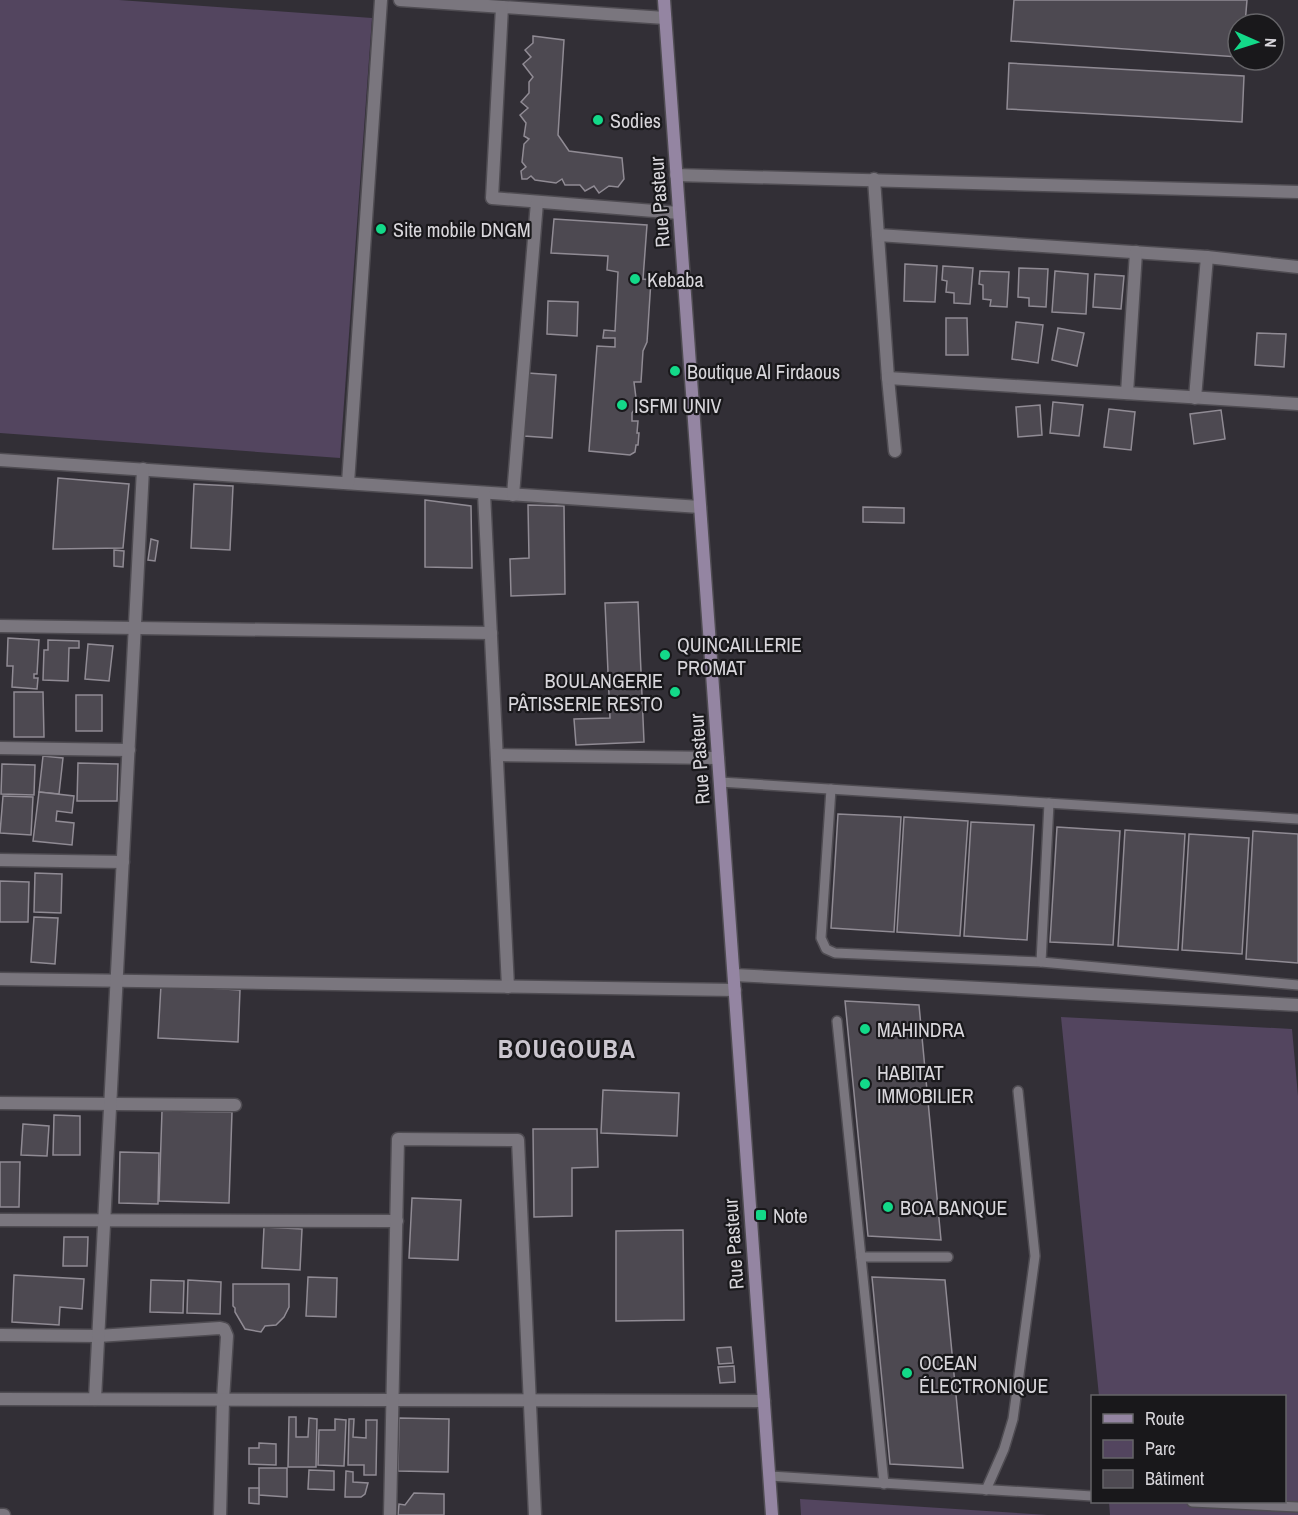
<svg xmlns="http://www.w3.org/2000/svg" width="1298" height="1515" viewBox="0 0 1298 1515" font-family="'Archivo Narrow',sans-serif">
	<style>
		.green { fill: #53455f }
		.building { fill: #4d4951; stroke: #908b94; stroke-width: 1.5 }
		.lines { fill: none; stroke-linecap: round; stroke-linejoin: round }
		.lane-casing { stroke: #4f4c52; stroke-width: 12 }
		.street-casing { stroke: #4f4c52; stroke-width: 15 }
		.secondary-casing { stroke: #4f4c52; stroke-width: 15 }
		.lane { stroke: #7a767e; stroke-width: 9 }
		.street { stroke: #7a767e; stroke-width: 12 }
		.secondary { stroke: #9485a2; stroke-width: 12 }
		.poi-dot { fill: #13d989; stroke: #19181b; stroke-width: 2 }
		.labels { text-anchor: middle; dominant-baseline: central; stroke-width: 4.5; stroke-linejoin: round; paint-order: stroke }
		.poi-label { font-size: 20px; fill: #d8d6db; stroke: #19181b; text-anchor: start }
		.street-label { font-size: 20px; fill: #d8d6db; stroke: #19181b }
		.district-label { font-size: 26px; font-weight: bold; letter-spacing: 1.5px; fill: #cbc6cf; stroke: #19181b }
	</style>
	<rect width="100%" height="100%" fill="#322f36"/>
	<g class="green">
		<path d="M0,0H119L372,18L340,458L0,433Z"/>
		<path d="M1061,1017L1292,1029L1298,1096V1515H1110L1109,1502H1284V1396H1099Z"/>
		<path d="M800,1499L1048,1515H801Z"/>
	</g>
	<g class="building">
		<path d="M1014,0H1247L1245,24H1238V57L1011,41Z"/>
		<path d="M533,36L564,40L558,135L569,151L622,158L624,179L618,187L609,186L599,193L594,186L585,191L580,185H565L562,179L556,183L535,180L531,176L527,179H522L521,171L526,167L522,162L524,144L529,139L524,136L526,123L520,115L528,108L521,102L529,93V82L533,77L523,64L531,57L525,50L533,43Z"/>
		<path d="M1009,63L1244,76L1242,122L1007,109Z"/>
		<path d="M554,219L647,225L643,279L651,280L647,342L643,351L641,382H634L637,406L632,413V421H638L637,433H639L638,445H636L635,452L630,455L589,451L597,346L615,347V338H603L604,330L615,331L618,272L607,270L608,256L551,253Z"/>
		<path d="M905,264L937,266L935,302L904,301Z"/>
		<path d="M943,266L973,268L970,304L954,303V293L946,292L947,281L942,280Z"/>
		<path d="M1019,268L1048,269L1046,307L1029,306V298L1018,297Z"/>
		<path d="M980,271L1009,272L1007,307L990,306L991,300L983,299V285L979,284Z"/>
		<path d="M1055,271L1088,274L1086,314L1052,312Z"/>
		<path d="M1095,274L1124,276L1121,309L1093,307Z"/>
		<path d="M548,301L578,302L577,336L547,334Z"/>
		<path d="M946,318H967L968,355H946Z"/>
		<path d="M1016,322L1043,325L1038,363L1012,359Z"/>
		<path d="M1058,328L1084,333L1077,366L1052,360Z"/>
		<path d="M1257,333L1286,334L1284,367L1255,365Z"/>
		<path d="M528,373L556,375L552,438L524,436Z"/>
		<path d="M1053,402L1083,405L1079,436L1050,433Z"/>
		<path d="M1040,405L1042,435L1018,437L1016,407Z"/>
		<path d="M1109,409L1135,412L1131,450L1104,447Z"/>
		<path d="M1221,410L1225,439L1194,444L1190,414Z"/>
		<path d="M58,478L129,484L123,548L53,549Z"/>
		<path d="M194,484L233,486L230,550L191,548Z"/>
		<path d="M425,500L471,506L472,568L425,567Z"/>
		<path d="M528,505L564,506L565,594L511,596L510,559L529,558Z"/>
		<path d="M863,507L904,508V523L863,522Z"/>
		<path d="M151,539L158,541L155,561L148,560Z"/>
		<path d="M114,550L124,551L123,567L114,566Z"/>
		<path d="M638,602L644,742L576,745L574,719L610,718L605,603Z"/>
		<path d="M8,638L39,640L37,674H34V678H38L37,689L12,687L13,666H7Z"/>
		<path d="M48,640L79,641V648H69L68,681L43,680L44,650H48Z"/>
		<path d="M88,644L113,646L109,681L85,679Z"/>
		<path d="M14,692H43L44,737H14Z"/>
		<rect x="76" y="695" width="26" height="36"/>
		<path d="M43,756L63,758L59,794L39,792Z"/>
		<path d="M78,763L118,764L117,801H77Z"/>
		<path d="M2,764L35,765L34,795L1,794Z"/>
		<path d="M39,792L74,796L72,813L57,811L56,821L74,823L72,845L33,841Z"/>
		<path d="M3,796L33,797L31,835L0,833Z"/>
		<path d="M838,814L901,817L894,932L831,928Z"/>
		<path d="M904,817L968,821L960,936L897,932Z"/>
		<path d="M971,822L1034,825L1027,940L964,936Z"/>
		<path d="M1057,827L1120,831L1113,945L1050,942Z"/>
		<path d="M1125,830L1185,834L1178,950L1118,946Z"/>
		<path d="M1253,831L1298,834V963L1246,959Z"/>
		<path d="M1189,834L1249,838L1242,954L1182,950Z"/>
		<path d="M35,873L62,874L61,913L34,912Z"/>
		<path d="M0,881L29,882L28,922H0Z"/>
		<path d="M34,917L58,918L55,964L31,962Z"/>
		<path d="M161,985L240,990L238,1042L158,1038Z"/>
		<path d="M845,1001L919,1005L941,1240L868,1236Z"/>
		<path d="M603,1090L679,1093L677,1136L601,1133Z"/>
		<path d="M162,1111L232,1112L229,1203L159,1201Z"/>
		<path d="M54,1115L80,1116V1155H53Z"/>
		<path d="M23,1124L49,1126L47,1156L21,1155Z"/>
		<path d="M533,1129H597L598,1167L572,1168V1216L534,1217Z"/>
		<path d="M120,1152L159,1153L158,1204L119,1203Z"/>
		<path d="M0,1162H20L19,1207H0Z"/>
		<path d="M412,1198L461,1200L458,1260L409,1258Z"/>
		<path d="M264,1227L302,1229L300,1270L262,1268Z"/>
		<path d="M683,1230L684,1320L616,1321V1231Z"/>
		<path d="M64,1237H88L87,1266H63Z"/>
		<path d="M14,1275L84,1279L82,1309L60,1307L59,1325L12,1322Z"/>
		<path d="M308,1277L337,1278L336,1317L306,1316Z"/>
		<path d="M872,1277L945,1280L963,1468L890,1464Z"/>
		<path d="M151,1280L184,1281L183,1313L150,1312Z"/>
		<path d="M188,1280L221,1282L220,1314L187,1313Z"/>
		<path d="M233,1284H289V1307L284,1317L276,1325L265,1326L261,1332L245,1329L235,1312V1308L233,1306Z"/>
		<path d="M731,1347L733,1363L719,1364L717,1348Z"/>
		<path d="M734,1366L735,1382L720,1383L718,1367Z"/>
		<path d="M289,1417H296V1437H308L309,1418L317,1419L316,1467H288Z"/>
		<path d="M399,1418L449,1419L448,1472L398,1471Z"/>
		<path d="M335,1419L346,1420L344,1466L318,1465L319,1430H335Z"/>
		<path d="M349,1419H354L353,1437L366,1438V1420H377L376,1475H364V1465H348Z"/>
		<path d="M259,1443L276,1444V1465L249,1464V1448H259Z"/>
		<path d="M259,1468H287V1497L259,1495Z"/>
		<path d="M309,1470L334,1471V1490L308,1489Z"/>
		<path d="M346,1471L353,1472V1482L368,1483L365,1494L361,1497H345Z"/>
		<path d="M249,1488H259V1504L249,1503Z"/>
		<path d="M414,1493L444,1494V1515H398L399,1504L405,1505Z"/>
	</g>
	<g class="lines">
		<g class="lane-casing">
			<g id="lane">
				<path d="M720,782L1298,819"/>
				<path d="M831,789L821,938L826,949L835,953L1041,962L1298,985"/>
				<path d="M1041,962L1049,803"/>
				<path d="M837,1021L884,1484"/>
				<path d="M861,1257H948"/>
				<path d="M770,1476L1092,1496"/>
				<path d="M986,1490L1004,1449L1013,1419L1035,1256L1018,1091"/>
				<path d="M1192,1502L1298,1507"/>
			</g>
		</g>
		<g class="street-casing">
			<g id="street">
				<path d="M400,0L665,18"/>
				<path d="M502,7L492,198L679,213"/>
				<path d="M676,175L1298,192"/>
				<path d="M874,179L888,378L895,451"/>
				<path d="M878,235L1207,257L1298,267"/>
				<path d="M888,378L1298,404"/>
				<path d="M1127,393L1136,252"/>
				<path d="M1195,398L1207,257"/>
				<path d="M0,460L700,507"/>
				<path d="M348,483L381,0"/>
				<path d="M484,493L508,987"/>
				<path d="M513,495L537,202"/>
				<path d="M0,626L491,633"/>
				<path d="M0,748L129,750"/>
				<path d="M497,755L718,758"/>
				<path d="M0,860L123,862"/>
				<path d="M734,975L1298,1005"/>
				<path d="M0,979L735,990"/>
				<path d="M0,1103L235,1105"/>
				<path d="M0,1220L397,1221"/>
				<path d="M0,1335L98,1336L220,1328L224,1329L227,1336L223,1400L220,1515"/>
				<path d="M0,1399L764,1401"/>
				<path d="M95,1399L143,469"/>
				<path d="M0,1515H4"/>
				<path d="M390,1515L398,1139L518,1140L535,1515"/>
			</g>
		</g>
		<g class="secondary-casing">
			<path id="secondary" d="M664,0L772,1515"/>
		</g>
		<use href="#lane" class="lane"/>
		<use href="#street" class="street"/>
		<use href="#secondary" class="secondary"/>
	</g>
	<g class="poi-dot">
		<circle cx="598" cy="120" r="6"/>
		<circle cx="381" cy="229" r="6"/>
		<circle cx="635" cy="279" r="6"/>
		<circle cx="675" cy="371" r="6"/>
		<circle cx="622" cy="405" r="6"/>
		<circle cx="665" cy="655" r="6"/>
		<circle cx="675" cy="692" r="6"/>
		<circle cx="865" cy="1029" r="6"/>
		<circle cx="865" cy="1084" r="6"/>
		<circle cx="888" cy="1207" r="6"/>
		<rect x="755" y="1209" width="12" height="12" rx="3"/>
		<circle cx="907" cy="1373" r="6"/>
	</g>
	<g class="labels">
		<g class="poi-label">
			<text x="610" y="120">Sodies</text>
			<text x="393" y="229">Site mobile DNGM</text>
			<text x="647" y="279">Kebaba</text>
			<text x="687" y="371">Boutique Al Firdaous</text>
			<text x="634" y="405">ISFMI UNIV</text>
			<text x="677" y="644">QUINCAILLERIE<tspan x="677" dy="23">PROMAT</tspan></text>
			<text x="663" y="680" text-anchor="end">BOULANGERIE<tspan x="663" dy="23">PÂTISSERIE RESTO</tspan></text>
			<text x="877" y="1029">MAHINDRA</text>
			<text x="877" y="1072">HABITAT<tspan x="877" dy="23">IMMOBILIER</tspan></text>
			<text x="900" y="1207">BOA BANQUE</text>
			<text x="773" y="1215">Note</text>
			<text x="919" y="1362">OCEAN<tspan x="919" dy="23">ÉLECTRONIQUE</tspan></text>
		</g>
		<g class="street-label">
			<text transform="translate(659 202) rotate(-94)">Rue Pasteur</text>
			<text transform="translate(699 759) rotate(-94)">Rue Pasteur</text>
			<text transform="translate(733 1244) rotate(-94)">Rue Pasteur</text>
		</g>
		<g class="district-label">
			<text x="567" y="1048">BOUGOUBA</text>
		</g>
	</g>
	<rect x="1091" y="1395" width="195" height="108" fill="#19181b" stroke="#656468" stroke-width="1.5"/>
	<rect x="1103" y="1414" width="30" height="9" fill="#9485a2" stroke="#656468" stroke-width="1.5"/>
	<text x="1145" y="1425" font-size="18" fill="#d8d6db">Route</text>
	<rect x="1103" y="1440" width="30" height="18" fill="#53455f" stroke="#656468" stroke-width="1.5"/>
	<text x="1145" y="1455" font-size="18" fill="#d8d6db">Parc</text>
	<rect x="1103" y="1470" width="30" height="18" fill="#4d4951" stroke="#656468" stroke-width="1.5"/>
	<text x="1145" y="1485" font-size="18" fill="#d8d6db">Bâtiment</text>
	<g transform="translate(1256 42) rotate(93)"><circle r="28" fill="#19181b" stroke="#656468" stroke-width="1.5"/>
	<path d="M0-4.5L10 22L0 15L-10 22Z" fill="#13d989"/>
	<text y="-9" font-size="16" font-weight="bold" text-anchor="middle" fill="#d8d6db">N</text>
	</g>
</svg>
